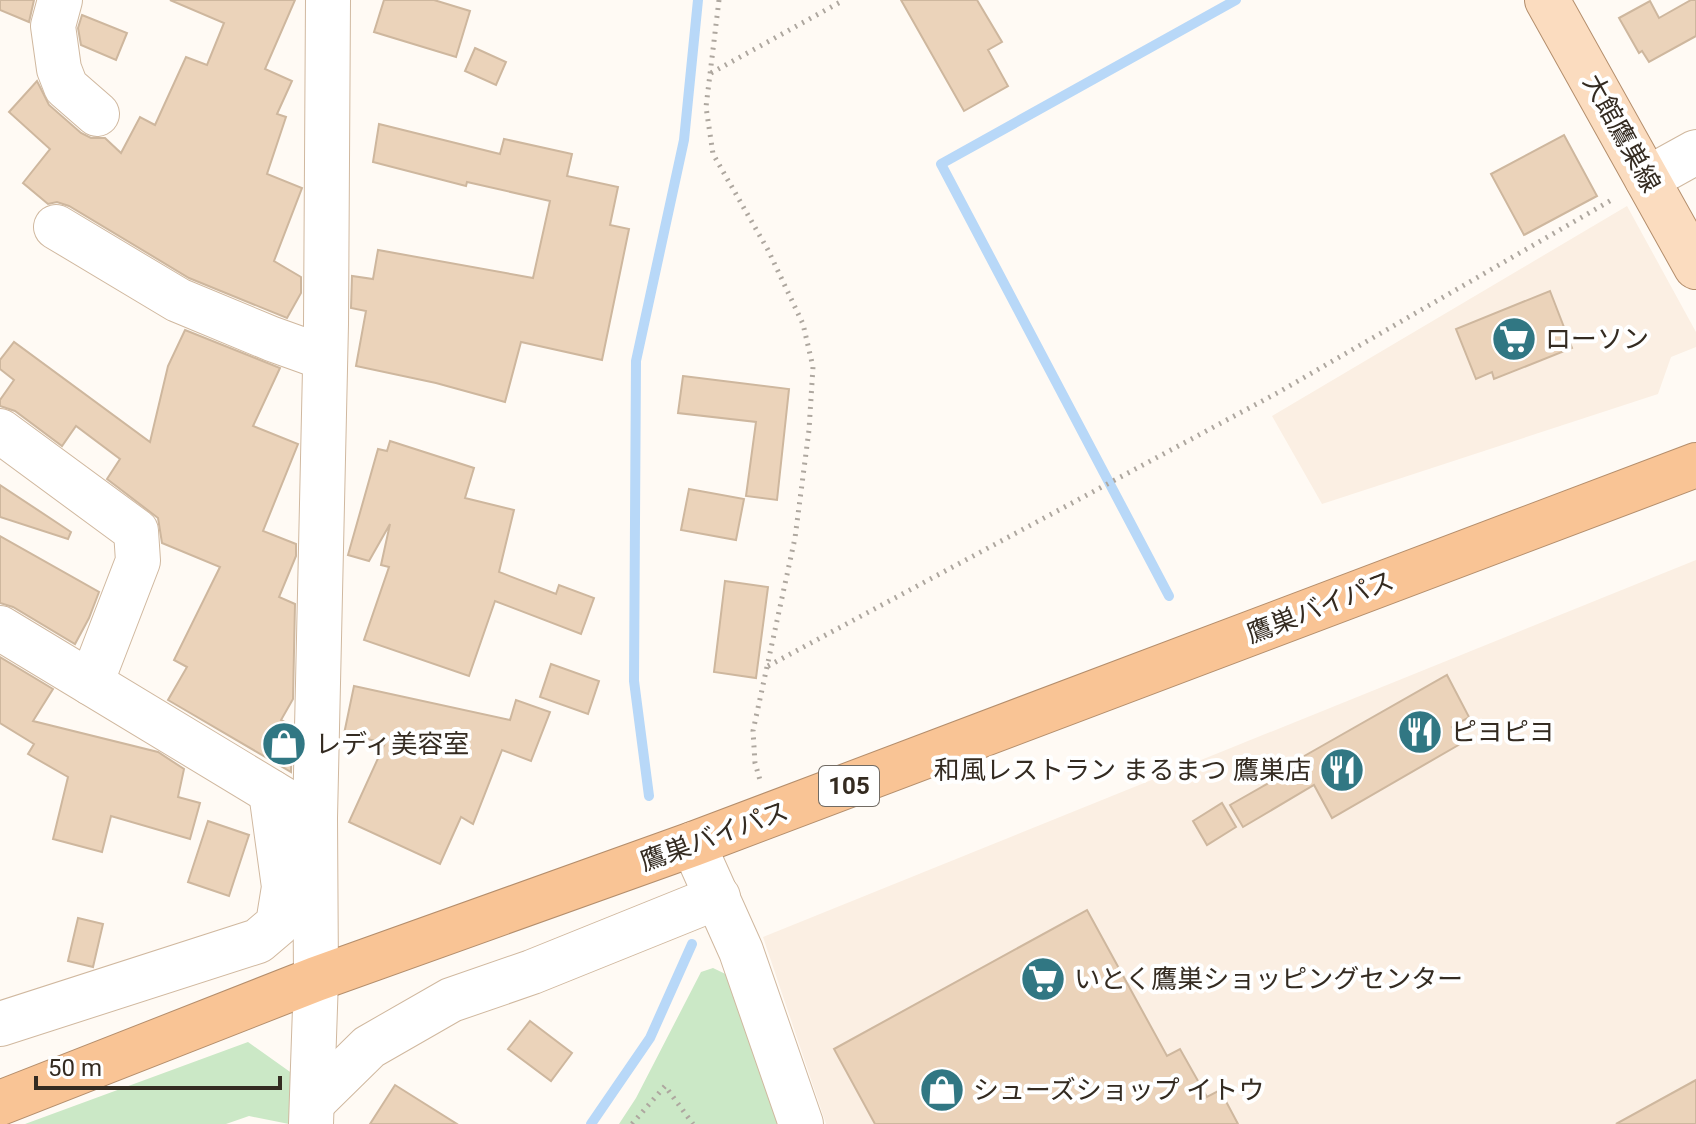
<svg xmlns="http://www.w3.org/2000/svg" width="1696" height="1124" viewBox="0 0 1696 1124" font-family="Roboto,'Noto Sans JP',sans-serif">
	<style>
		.built { fill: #fbefe3 }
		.green { fill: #cbe8c6 }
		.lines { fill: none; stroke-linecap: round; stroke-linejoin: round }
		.stream { stroke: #b8d8f8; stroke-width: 10 }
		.building { fill: #ebd3ba; stroke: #ceb79e; stroke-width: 2 }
		.minor-casing { stroke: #d0b89f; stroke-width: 46 }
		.major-casing { stroke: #b48e6c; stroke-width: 46 }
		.highway-casing { stroke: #b48e6c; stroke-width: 46 }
		.path { stroke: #aea79f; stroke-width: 5; stroke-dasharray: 2 6; stroke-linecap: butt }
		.minor { stroke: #fff; stroke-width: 44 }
		.major { stroke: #fbdcbf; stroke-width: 44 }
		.highway { stroke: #f9c495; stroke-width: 44 }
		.labels { text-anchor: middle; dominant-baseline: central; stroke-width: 8; stroke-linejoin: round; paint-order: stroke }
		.shield { fill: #fff; stroke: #716b64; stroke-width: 2 }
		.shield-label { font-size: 24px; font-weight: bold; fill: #342b21 }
		.street-label { font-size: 26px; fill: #342b21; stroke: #fff }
		.poi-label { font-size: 26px; fill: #342b21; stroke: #fff; text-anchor: start }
	</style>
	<rect width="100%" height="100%" fill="#fffaf4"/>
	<g class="built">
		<path d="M1627,206L1696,332V347L1671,357L1658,394L1322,504L1272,416Z"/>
		<path d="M1696,560V1124H826L763,937Z"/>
	</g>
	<g class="green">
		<path d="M713,968L738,980L786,1124H619L636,1098L701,972Z"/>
		<path d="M248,1042L293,1074L289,1124L249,1116L226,1124H25Z"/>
	</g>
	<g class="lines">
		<g class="stream">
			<path d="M1169,596L941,164L1236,0"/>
			<path d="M649,796L634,681L636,361L684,140L698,0"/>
			<path d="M591,1124L650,1038L692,944"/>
		</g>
	</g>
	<g class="building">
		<path d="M0,0H34L29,22L0,10Z"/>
		<path d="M170,0H295L265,69L292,81L277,114L286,117L267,174L302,188L274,261L301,277V293L287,318L189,278L69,206L57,202L48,204L23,183L50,149L9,112L37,81L49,105L81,133L91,138H105L121,153L140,117L155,125L186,57L207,65L224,23Z"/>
		<path d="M384,0H434L470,11L456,57L374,32Z"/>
		<path d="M901,0H977L1002,42L988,50L1008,86L964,111Z"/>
		<path d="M1691,0H1696V36L1649,62L1642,51L1639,53L1619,18L1650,1L1659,18Z"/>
		<path d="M82,15L127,33L116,60L81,45L78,28Z"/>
		<path d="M475,48L506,62L496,85L465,71Z"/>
		<path d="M379,124L500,154L504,139L572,154L567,176L618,187L610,225L629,229L602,360L521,342L505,402L436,383L356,366L366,311L351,308L352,276L373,279L378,250L533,278L550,201L467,182L466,186L373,162Z"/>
		<path d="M1564,135L1597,196L1524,235L1491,174Z"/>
		<path d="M1550,291L1572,348L1494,379L1492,372L1476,379L1456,329Z"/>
		<path d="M185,330L280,368L253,426L298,444L263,531L296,544V556L279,597L295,604L293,699L281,720L292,726L291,772L168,700L187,667L174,660L220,567L162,543L158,518L107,479L120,459L76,426L62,446L15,411L0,406V400L14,380L0,369V360L14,342L150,442L168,366Z"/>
		<path d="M683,376L789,389L777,500L746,496L756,422L678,413Z"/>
		<path d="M390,441L474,468L465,498L514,510L499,572L556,594L559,585L594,598L581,634L495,601L469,676L364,640L389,567L381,565L390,524L369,561L348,555L378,449L387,451Z"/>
		<path d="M0,485L71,532L68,539L0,517Z"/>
		<path d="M689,489L744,499L736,540L681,530Z"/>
		<path d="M0,536L99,592L89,618L75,644L13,607L0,603Z"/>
		<path d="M725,581L768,587L756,678L714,672Z"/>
		<path d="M0,657L53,689L33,721L158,752L184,769L178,797L200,803L190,839L111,816L102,852L53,839L68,777L28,754L34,744L0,723Z"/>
		<path d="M551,664L599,681L588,714L540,697Z"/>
		<path d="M1447,675L1469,717L1452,727L1462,743L1332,818L1314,785L1243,827L1230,805L1302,764L1299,759Z"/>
		<path d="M354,686L510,720L516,700L550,712L531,761L502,750L473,824L461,817L440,864L349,822L385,743L344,734Z"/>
		<path d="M1222,803L1236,827L1207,845L1193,821Z"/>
		<path d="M208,821L249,835L229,896L188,882Z"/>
		<path d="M1087,910L1167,1056L1180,1049L1207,1097L1220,1090L1238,1124H875L834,1049Z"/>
		<path d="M78,918L103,924L93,967L68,961Z"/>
		<path d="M530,1021L572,1053L551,1081L508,1049Z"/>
		<path d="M1696,1080V1124H1616Z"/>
		<path d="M395,1085L457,1124H370Z"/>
	</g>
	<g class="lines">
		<g class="minor-casing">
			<g id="minor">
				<path d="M60,0L53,26L59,69L66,87L97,114"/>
				<path d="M1647,179L1696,152"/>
				<path d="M56,227L178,300L272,339L325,358"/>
				<path d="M0,431L136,531L138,561L91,683"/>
				<path d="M0,628L296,807"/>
				<path d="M693,844L741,951L801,1124"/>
				<path d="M0,1024L258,941L278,924L284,887L271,792"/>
				<path d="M312,1103L369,1047L451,1000L532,972L718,897"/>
				<path d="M311,1124L316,979L315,818L326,324L328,0"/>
			</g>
		</g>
		<g class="major-casing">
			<path id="major" d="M1547,0L1696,267"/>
		</g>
		<g class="highway-casing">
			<path id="highway" d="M0,1103L316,979L693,844L1696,465"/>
		</g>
		<g class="path">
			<path d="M719,0L706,107L713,154L768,250L803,324L813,367L809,430L795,538L753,731L755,763L760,780"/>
			<path d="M711,73L844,0"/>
			<path d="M768,666L1279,392L1615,198"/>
			<path d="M632,1124L665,1086L693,1124"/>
		</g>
		<use href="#minor" class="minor"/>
		<use href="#major" class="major"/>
		<use href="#highway" class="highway"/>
	</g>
	<defs>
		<g id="supermarket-disc" transform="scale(2.3)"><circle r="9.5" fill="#317783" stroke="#fff"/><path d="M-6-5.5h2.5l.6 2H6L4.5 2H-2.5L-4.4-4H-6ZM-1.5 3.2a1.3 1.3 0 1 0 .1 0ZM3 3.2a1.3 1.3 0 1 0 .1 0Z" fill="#fff"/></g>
		<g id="restaurant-disc" transform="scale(2.3)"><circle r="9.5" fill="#317783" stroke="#fff"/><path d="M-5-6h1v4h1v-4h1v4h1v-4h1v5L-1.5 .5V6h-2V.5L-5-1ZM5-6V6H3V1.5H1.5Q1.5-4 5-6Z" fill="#fff"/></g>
		<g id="shop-disc" transform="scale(2.3)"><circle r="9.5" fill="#317783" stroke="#fff"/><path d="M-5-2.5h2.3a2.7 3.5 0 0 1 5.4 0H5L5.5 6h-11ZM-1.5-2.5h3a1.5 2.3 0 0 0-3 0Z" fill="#fff"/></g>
	</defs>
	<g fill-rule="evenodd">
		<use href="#supermarket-disc" x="1514" y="339"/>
		<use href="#restaurant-disc" x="1420" y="732"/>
		<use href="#shop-disc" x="284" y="744"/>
		<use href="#restaurant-disc" x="1342" y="770"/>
		<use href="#supermarket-disc" x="1043" y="979"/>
		<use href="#shop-disc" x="942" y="1090"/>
	</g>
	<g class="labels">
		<rect class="shield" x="819" y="766" width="60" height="40" rx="6"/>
		<g class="shield-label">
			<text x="849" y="786">105</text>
		</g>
		<g class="street-label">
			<text transform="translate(1622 133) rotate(61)">大館鷹巣線</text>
			<text transform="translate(1320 607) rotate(-21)">鷹巣バイパス</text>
			<text transform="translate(714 836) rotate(-20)">鷹巣バイパス</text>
		</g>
		<g class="poi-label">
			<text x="1545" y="339">ローソン</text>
			<text x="1451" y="732">ピヨピヨ</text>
			<text x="315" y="744">レディ美容室</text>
			<text x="1311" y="770" text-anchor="end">和風レストラン まるまつ 鷹巣店</text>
			<text x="1074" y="979">いとく鷹巣ショッピングセンター</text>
			<text x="973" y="1090">シューズショップ イトウ</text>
		</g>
	</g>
	<path d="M36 1076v12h244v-12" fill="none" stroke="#342b21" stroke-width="4"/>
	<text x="48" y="1076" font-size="24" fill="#342b21" stroke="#ffffff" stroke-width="6" paint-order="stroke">50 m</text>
</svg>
